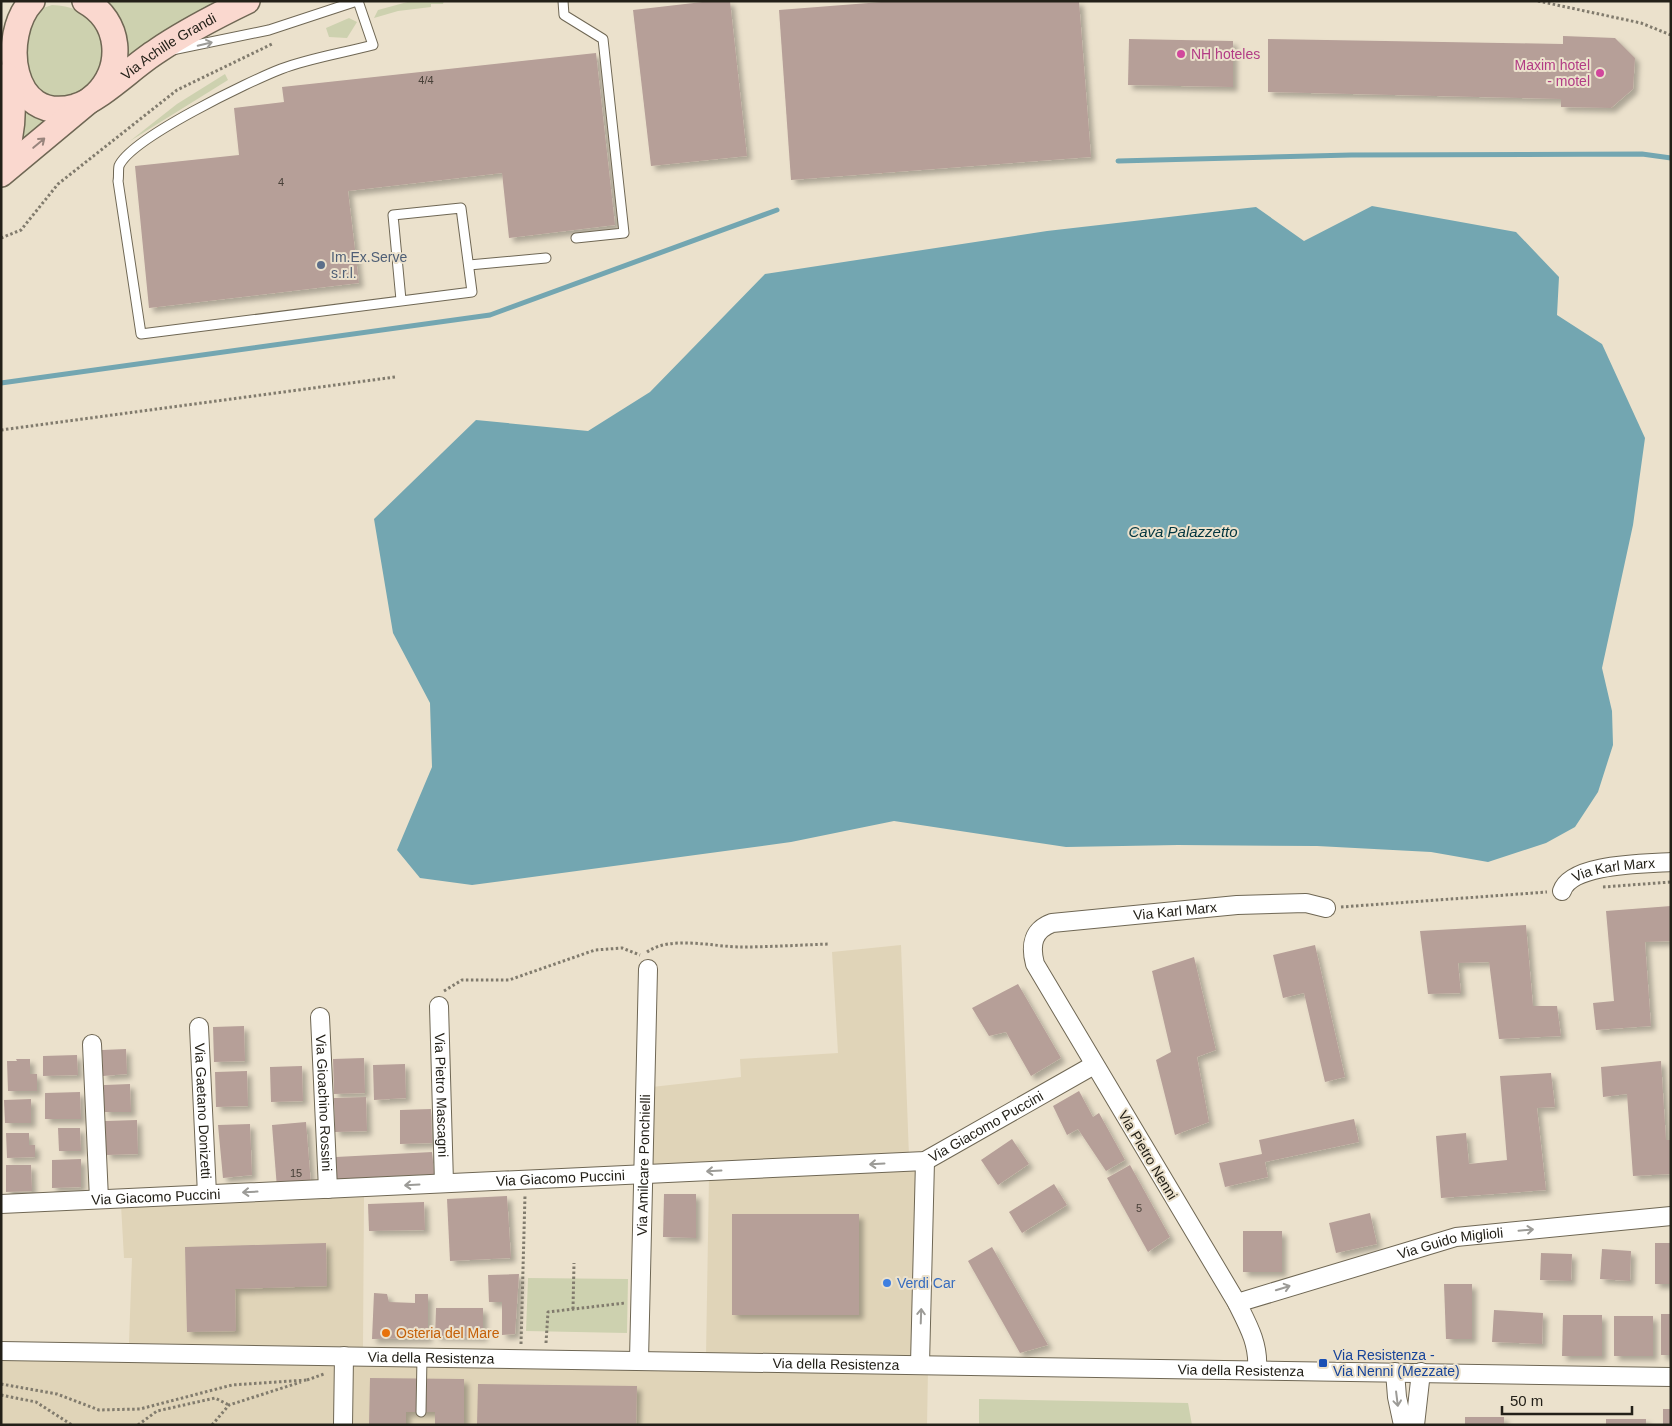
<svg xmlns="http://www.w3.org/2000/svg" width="1672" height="1426" viewBox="0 0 1672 1426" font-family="Helvetica,sans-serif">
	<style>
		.built { fill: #e0d4b8 }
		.green { fill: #cdd1af }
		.water { fill: #73a6b1 }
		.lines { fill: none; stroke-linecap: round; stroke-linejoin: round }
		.stream { stroke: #73a6b1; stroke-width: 5 }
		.building { fill: #b69f98; filter: url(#shadow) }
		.service-casing { stroke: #6f6754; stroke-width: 11 }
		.minor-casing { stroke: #6f6754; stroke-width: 20 }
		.secondary-casing { stroke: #6f6754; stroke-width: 28 }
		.path { stroke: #817b6d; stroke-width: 3; stroke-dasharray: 2.5 2.5; stroke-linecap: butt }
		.service { stroke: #fff; stroke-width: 9 }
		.minor { stroke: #fff; stroke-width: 18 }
		.secondary { stroke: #fad8cf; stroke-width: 25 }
		.oneway { stroke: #9c9b97 }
		.oneway2 { stroke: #99857d }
		.hotel-dot { fill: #d1479c; stroke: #ebe1cc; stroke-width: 2 }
		.service-dot { fill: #5c6f8a; stroke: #ebe1cc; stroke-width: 2 }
		.shop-dot { fill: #3f7fe0; stroke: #ebe1cc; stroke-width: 2 }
		.food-dot { fill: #e8710a; stroke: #ebe1cc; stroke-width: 2 }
		.transit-dot { fill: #1a4fb4; stroke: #ebe1cc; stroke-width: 2 }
		.labels { text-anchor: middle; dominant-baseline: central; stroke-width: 4; stroke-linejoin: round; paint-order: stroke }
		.number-label { font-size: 11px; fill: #484038 }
		.street-label { font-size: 14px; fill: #232018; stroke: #ebe1cc }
		.hotel-label { font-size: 14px; fill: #b23c85; stroke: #ebe1cc; text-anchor: start }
		.service-label { font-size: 14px; fill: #4e5e75; stroke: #ebe1cc; text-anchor: start }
		.shop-label { font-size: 14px; fill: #366cbe; stroke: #ebe1cc; text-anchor: start }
		.food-label { font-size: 14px; fill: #c56008; stroke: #ebe1cc; text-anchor: start }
		.transit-label { font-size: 14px; fill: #164399; stroke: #ebe1cc; text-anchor: start }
		.water-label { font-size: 15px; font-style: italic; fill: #03363f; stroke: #ebe1cc }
	</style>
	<defs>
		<filter id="shadow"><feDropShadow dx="4.5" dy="4.5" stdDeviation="2.5" flood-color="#0004"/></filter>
	</defs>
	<rect width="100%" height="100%" fill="#ebe1cc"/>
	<g class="built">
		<path d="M901,945L909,1156L649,1169L652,1087L741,1077L740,1059L838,1053L832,952Z"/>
		<path d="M919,1169L914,1356H706L709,1177Z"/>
		<path d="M364,1197L363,1347L129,1343L132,1258H124L121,1205Z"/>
		<path d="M1,1352L928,1370L927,1425H1Z"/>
	</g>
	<g class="green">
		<path d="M107,1H216L127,57Z"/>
		<path d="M411,1H444L443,4H431V7L398,11L374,18L378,10Z"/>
		<path d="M52,5C129,8 111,100 58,99C49,98 38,92 29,89L15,32L37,10Z"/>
		<path d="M349,18L357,22L347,38L329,37L326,28Z"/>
		<path d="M225,74L228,80L130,141L177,104Z"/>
		<path d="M27,112L44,117L48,121L25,141C22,134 23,118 27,112Z"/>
		<path d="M528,1278L628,1279L627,1333L526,1331Z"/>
		<path d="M979,1399L1188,1403L1192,1425H979Z"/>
	</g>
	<path class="water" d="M1372,206L1516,232L1559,277L1557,315L1602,344L1645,438L1633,525L1602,668L1612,711L1613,745L1598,792L1575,827L1546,843L1488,862L1431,852L1317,846L1178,845L1066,847L894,821L791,842L472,885L420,878L397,850L432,767L430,703L393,633L374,519L476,420L588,431L650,392L765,274L1047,231L1256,207L1304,241Z"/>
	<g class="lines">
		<g class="stream">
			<path d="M1118,161L1351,155L1642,154L1671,158"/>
			<path d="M1,383L490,315L777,210"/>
		</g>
	</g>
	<g class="building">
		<path d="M711,1H730L747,156L651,166L633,10Z"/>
		<path d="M894,1H1079L1091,157L791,180L779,10Z"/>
		<path d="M1563,36L1615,38L1635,58L1633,89L1611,108L1561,107V99L1268,92V39L1563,44Z"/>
		<path d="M1129,39L1233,41V87L1128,85Z"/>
		<path d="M596,53L615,225L509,238L502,173L348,191L359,283L149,308L135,166L239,155L234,108L284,102L282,87Z"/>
		<path d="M1671,906V941L1645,942L1651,1026L1596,1030L1593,1003L1614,1001L1606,911Z"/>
		<path d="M1526,925L1533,1006H1557L1561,1036L1499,1039L1489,962L1458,963L1461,993L1428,994L1420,931Z"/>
		<path d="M1315,945L1345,1077L1325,1082L1304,993L1283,998L1273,955Z"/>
		<path d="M1194,957L1216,1050L1197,1057L1209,1122L1175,1135L1156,1060L1171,1052L1152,971Z"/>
		<path d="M1018,984L1061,1058L1031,1076L1006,1032L989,1036L972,1008Z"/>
		<path d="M244,1026L245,1061L214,1062L213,1027Z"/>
		<path d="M126,1049L127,1074L103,1076L102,1050Z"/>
		<path d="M77,1055L78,1075L43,1076V1056Z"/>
		<path d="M364,1058L365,1093L334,1094L333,1059Z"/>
		<path d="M16,1059H30V1074H37V1091H8L7,1061H17Z"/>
		<path d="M1661,1061L1666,1140H1671V1174L1633,1176L1627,1094L1603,1097L1601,1067Z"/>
		<path d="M405,1064L406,1098L374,1100L373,1065Z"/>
		<path d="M302,1066L303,1101L271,1102L270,1067Z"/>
		<path d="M247,1071L248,1106L216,1107L215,1072Z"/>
		<path d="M1551,1073L1555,1107L1537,1108L1546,1190L1441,1198L1436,1136L1466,1133L1469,1164L1507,1160L1500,1076Z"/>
		<path d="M130,1084L131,1112H104V1085Z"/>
		<path d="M1079,1091L1093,1117L1099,1113L1125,1160L1106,1171L1078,1129L1067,1135L1053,1106Z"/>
		<path d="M80,1092L81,1119H45V1093Z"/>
		<path d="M366,1097L367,1131L335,1132L334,1098Z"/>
		<path d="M31,1099V1123H5L4,1100Z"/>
		<path d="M431,1109L432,1143L400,1144V1110Z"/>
		<path d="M1354,1119L1359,1142L1265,1162L1268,1177L1225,1187L1219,1163L1262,1154L1259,1140Z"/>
		<path d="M137,1120L138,1154L106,1155L105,1121Z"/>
		<path d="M306,1122L311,1185L277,1188L272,1125Z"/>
		<path d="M250,1124L252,1175L223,1178L218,1125Z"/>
		<path d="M58,1128H80L81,1151H59Z"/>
		<path d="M6,1133H29V1145H35V1157L7,1158Z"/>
		<path d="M1012,1139L1029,1164L998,1185L981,1160Z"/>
		<path d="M432,1152L434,1174L337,1179L336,1157Z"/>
		<path d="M81,1159V1187L52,1188V1160Z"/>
		<path d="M6,1165H31L32,1191L6,1192Z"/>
		<path d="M1130,1165L1170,1237L1148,1252L1107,1178Z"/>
		<path d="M1054,1184L1067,1205L1022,1233L1009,1212Z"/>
		<path d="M664,1194H696V1238L663,1237Z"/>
		<path d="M507,1196L511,1258L450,1261L447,1199Z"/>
		<path d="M424,1202L425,1230L369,1231L368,1204Z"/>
		<path d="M1370,1213L1377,1244L1336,1253L1329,1223Z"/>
		<rect x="732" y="1214" width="127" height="101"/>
		<rect x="1243" y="1231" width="39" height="41"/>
		<path d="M326,1243L327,1286L235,1289L236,1331L187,1332L185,1247Z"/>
		<rect x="1655" y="1243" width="16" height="41"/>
		<path d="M992,1247L1048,1345L1020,1353L968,1261Z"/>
		<path d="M1602,1249L1631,1251L1630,1281L1600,1279Z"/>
		<path d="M1541,1253L1572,1254L1571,1281L1540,1280Z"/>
		<path d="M519,1274L515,1334L502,1335V1302H489L488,1275Z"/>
		<path d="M1444,1284H1472V1339H1446Z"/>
		<path d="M374,1293L387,1294L389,1302L415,1303V1294H428V1338L372,1339Z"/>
		<path d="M436,1308H483V1337L435,1336Z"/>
		<path d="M1494,1310L1543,1313L1542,1344L1492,1342Z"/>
		<rect x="1661" y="1314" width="10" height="41"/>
		<path d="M1563,1315H1602V1356H1562Z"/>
		<rect x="1614" y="1316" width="39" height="40"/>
		<path d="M370,1378L464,1379V1425H435V1412H406V1425H369Z"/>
		<path d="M478,1384L637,1386L636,1425H477Z"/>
		<rect x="1663" y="1409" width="8" height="16"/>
		<rect x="1465" y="1417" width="39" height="8"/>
		<rect x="1606" y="1419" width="40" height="6"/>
	</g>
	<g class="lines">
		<g class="service-casing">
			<g id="service">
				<path d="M358,1L373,45C343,53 310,58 281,69C250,81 131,138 119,166C118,170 119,177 118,181L141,334L472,292L461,208L393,215L401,300"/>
				<path d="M563,1L564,15L603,39L624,233L576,238"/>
				<path d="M172,50L269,30L357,1"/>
				<path d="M469,265L546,258"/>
				<path d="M421,1412L422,1357"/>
			</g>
		</g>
		<g class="minor-casing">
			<g id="minor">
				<path id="s1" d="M1562,891C1571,863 1646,864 1671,862"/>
				<path id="s2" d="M439,1006L444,1183"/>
				<path id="s3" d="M320,1017L328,1189"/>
				<path id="s4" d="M199,1027L207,1194"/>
				<path d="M92,1044L99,1199"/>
				<path id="s5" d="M1,1204L925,1161L1094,1065"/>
				<path id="s6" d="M1237,1303L1456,1237L1671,1216"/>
				<path id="s7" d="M1,1351L1671,1377"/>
				<path id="s8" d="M639,1360L648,969"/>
				<path d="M920,1364L925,1161"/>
				<path id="s9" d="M1257,1369C1259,1344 1248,1325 1237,1303L1035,964C1030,945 1033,930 1052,923L1237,905L1306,903L1326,908"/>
				<path d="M1395,1372L1397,1397L1403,1425"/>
				<path d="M343,1425L344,1356"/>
				<path d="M1415,1425L1421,1372"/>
			</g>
		</g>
		<g class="secondary-casing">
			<g id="secondary">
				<path id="s10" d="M32,1C0,35 9,125 75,107C101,99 133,66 157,51C185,32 216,16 247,1"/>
				<path d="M1,170C11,141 17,106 7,76"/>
				<path d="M1,174L97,94C124,66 121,21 85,1"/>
			</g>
		</g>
		<g class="path">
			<path d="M1538,1L1641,23L1671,35"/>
			<path d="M1,238L21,230L58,184L177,90L272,44"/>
			<path d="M1,430L395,377"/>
			<path d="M1603,887L1671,882"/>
			<path d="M1341,907L1547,892"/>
			<path d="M647,952C671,935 713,947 741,947C770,947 800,945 829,944"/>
			<path d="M444,991L462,980H509L595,950L622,948L640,955"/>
			<path d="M573,1309L574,1263"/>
			<path d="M546,1343L548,1312L625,1303"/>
			<path d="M521,1344L525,1195"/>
			<path d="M307,1380L324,1374"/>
			<path d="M1,1384L57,1394L99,1410L140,1409L232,1385L307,1380"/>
			<path d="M1,1395L36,1402L72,1425"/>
			<path d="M138,1425L157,1411L215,1398L229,1405"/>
			<path d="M212,1425L229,1405L301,1382"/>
		</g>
		<use href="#service" class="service"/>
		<use href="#minor" class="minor"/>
		<use href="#secondary" class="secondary"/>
	</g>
	<defs><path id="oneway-shaft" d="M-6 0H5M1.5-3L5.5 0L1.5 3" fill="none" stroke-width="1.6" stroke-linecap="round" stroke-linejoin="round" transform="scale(1.25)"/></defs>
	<g class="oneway">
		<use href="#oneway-shaft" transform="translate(205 44) rotate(-13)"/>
		<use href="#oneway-shaft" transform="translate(877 1164) rotate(177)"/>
		<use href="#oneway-shaft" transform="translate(714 1171) rotate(177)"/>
		<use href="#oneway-shaft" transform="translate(412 1185) rotate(177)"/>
		<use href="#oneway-shaft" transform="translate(250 1192) rotate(177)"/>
		<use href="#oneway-shaft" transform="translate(1526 1230) rotate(-5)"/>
		<use href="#oneway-shaft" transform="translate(1283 1288) rotate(-17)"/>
		<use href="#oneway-shaft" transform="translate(921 1316) rotate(-88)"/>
		<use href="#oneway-shaft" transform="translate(1397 1399) rotate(83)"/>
	</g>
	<use class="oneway2" href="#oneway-shaft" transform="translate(39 143) rotate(-40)"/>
	<g class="hotel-dot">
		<circle cx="1181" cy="54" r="5"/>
		<circle cx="1600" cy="73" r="5"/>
	</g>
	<circle class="service-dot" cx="321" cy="265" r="5"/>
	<circle class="shop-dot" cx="887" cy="1283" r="5"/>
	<circle class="food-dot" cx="386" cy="1333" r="5"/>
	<rect class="transit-dot" x="1318" y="1358" width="10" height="10" rx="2.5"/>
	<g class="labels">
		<g class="number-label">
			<text x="426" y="80">4/4</text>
			<text x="281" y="182">4</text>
			<text x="296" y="1173">15</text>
			<text x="1139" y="1208">5</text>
		</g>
		<g class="street-label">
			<text stroke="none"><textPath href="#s10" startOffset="265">Via Achille Grandi</textPath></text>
			<text stroke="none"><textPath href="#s1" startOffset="59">Via Karl Marx</textPath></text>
			<text stroke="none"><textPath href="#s9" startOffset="638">Via Karl Marx</textPath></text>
			<text stroke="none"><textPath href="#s2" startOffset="89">Via Pietro Mascagni</textPath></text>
			<text stroke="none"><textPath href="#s3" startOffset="86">Via Gioachino Rossini</textPath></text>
			<text stroke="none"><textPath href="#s4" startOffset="84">Via Gaetano Donizetti</textPath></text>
			<text stroke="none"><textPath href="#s5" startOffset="995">Via Giacomo Puccini</textPath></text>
			<text transform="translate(1148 1155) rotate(59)">Via Pietro Nenni</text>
			<text stroke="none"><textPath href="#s8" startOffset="195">Via Amilcare Ponchielli</textPath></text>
			<text stroke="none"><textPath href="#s5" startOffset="560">Via Giacomo Puccini</textPath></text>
			<text stroke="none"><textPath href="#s5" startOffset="155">Via Giacomo Puccini</textPath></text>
			<text stroke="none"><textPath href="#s6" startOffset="222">Via Guido Miglioli</textPath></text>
			<text stroke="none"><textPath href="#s7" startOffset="430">Via della Resistenza</textPath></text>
			<text stroke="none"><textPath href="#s7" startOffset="835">Via della Resistenza</textPath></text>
			<text stroke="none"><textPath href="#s7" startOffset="1240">Via della Resistenza</textPath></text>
		</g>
		<g class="hotel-label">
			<text x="1191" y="54">NH hoteles</text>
			<text x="1590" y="65" text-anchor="end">Maxim hotel<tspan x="1590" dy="16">- motel</tspan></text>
		</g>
		<g class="service-label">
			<text x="331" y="257">Im.Ex.Serve<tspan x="331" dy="16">s.r.l.</tspan></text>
		</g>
		<g class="shop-label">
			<text x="897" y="1283">Verdi Car</text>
		</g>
		<g class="food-label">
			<text x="396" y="1333">Osteria del Mare</text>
		</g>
		<g class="transit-label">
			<text x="1333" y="1355">Via Resistenza -<tspan x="1333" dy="16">Via Nenni (Mezzate)</tspan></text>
		</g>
		<g class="water-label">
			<text x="1183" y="531">Cava Palazzetto</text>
		</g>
	</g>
	<rect width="1672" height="1426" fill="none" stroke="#232018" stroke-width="5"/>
	<path d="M1502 1406v8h130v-8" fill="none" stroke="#232018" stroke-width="2.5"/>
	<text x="1510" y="1406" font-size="15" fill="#232018" stroke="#ebe1cc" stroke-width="4" paint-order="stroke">50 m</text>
</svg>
